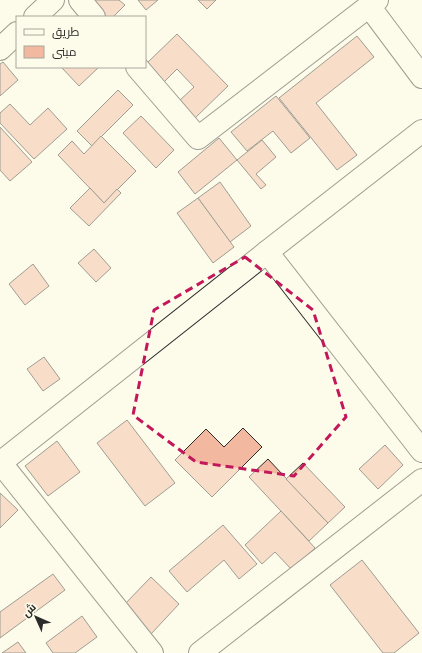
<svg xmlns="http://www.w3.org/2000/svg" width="422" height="653" viewBox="0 0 422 653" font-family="Jost,Cairo,sans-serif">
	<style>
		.building { fill: #f2b8a0; stroke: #2b2b2b }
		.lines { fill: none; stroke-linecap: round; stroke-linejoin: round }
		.minor-casing { stroke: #2b2b2b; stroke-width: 24 }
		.minor { stroke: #fdfbea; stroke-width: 22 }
		.marked { fill: none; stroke: #c2185b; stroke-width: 3; stroke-dasharray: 8 5; stroke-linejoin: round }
	</style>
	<rect width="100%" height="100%" fill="#fdfbea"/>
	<g class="building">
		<path d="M83,0H119L125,5L113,17H100Z"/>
		<path d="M138,0H158L146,10Z"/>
		<path d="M198,0H216L207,9Z"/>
		<path d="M177,34L228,86L193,120L177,103L194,87L177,69L161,85L145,65Z"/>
		<path d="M357,36L374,57L316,103L357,155L337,170L279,98Z"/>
		<path d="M3,62L18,80L0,96V64Z"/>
		<path d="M63,67H99L79,86L62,68Z"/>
		<path d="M118,90L133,105L92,146L77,131Z"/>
		<path d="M276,96L310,138L291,153L273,131L247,151L231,132Z"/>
		<path d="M10,104L30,125L48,108L67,129L34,159L0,123V113Z"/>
		<path d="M141,116L174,150L156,168L123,133Z"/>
		<path d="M0,127L32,162L10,181L0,170Z"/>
		<path d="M101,136L136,171L104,203L58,155L72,141L84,154Z"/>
		<path d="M219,138L237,160L195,194L178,172Z"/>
		<path d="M262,140L276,157L256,174L266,185L261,189L237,160Z"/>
		<path d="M220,182L251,226L230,242L198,198Z"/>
		<path d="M90,188L104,203L117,189L121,193L89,226L70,208Z"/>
		<path d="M198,198L234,247L213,263L177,213Z"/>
		<path d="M94,249L111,268L96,282L78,263Z"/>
		<path d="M33,264L49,286L25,305L9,284Z"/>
		<path d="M44,357L60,379L43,391L27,369Z"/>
		<path d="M127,420L175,483L145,506L97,443Z"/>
		<path d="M243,428L262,447L212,497L175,460L206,429L224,447Z"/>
		<path d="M57,441L80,472L48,496L25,466Z"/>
		<path d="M385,445L403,465L378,489L359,469Z"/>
		<path d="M268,459L328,523L309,541L249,477Z"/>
		<path d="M303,463L345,507L328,523L286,479Z"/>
		<path d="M0,493L18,510L0,528Z"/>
		<path d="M281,511L315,548L292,570L275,552L262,564L245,545Z"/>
		<path d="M223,525L257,564L239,579L224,560L187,592L169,571Z"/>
		<path d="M362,560L419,633L394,653H383L330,585Z"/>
		<path d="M53,574L65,590L0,638V612Z"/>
		<path d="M151,577L179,604L151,634L123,606Z"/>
		<path d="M82,616L97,637L75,653H53L46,643Z"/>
		<path d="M18,642L26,653H2Z"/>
	</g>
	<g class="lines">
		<g class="minor-casing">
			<g id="minor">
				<path d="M80,0L94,17"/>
				<path d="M369,6L422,77"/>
				<path d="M35,17L53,0"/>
				<path d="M0,49L17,33"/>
				<path d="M137,67L198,138L377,0"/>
				<path d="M267,252L422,451"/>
				<path d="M0,462L152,653"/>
				<path d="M0,463L267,252L422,131"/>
				<path d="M200,653L422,480"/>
			</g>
		</g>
		<use href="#minor" class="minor"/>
	</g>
	<path d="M0 0H422V653H0ZM245,257L313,310L346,417L294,476L196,462L133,415L154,310Z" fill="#fdfbea" fill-opacity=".55" fill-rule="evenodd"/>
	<path class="marked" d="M245,257L313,310L346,417L294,476L196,462L133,415L154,310Z"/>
	<rect x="16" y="16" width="130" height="52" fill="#fdfbea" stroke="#a9a89e"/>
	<rect x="24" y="29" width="20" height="6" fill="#fdfbea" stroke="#a9a89e"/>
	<text x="52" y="36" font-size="12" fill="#2b2b2b">طريق</text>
	<rect x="24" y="46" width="20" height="12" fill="#f2b8a0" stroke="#a9a89e"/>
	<text x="52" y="56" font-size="12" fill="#2b2b2b">مبنى</text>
	<g transform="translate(36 617) rotate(315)" stroke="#fdfbea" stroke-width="3" paint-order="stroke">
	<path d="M0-3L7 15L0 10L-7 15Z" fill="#2b2b2b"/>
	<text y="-6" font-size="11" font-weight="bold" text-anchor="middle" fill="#2b2b2b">ش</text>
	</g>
</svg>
